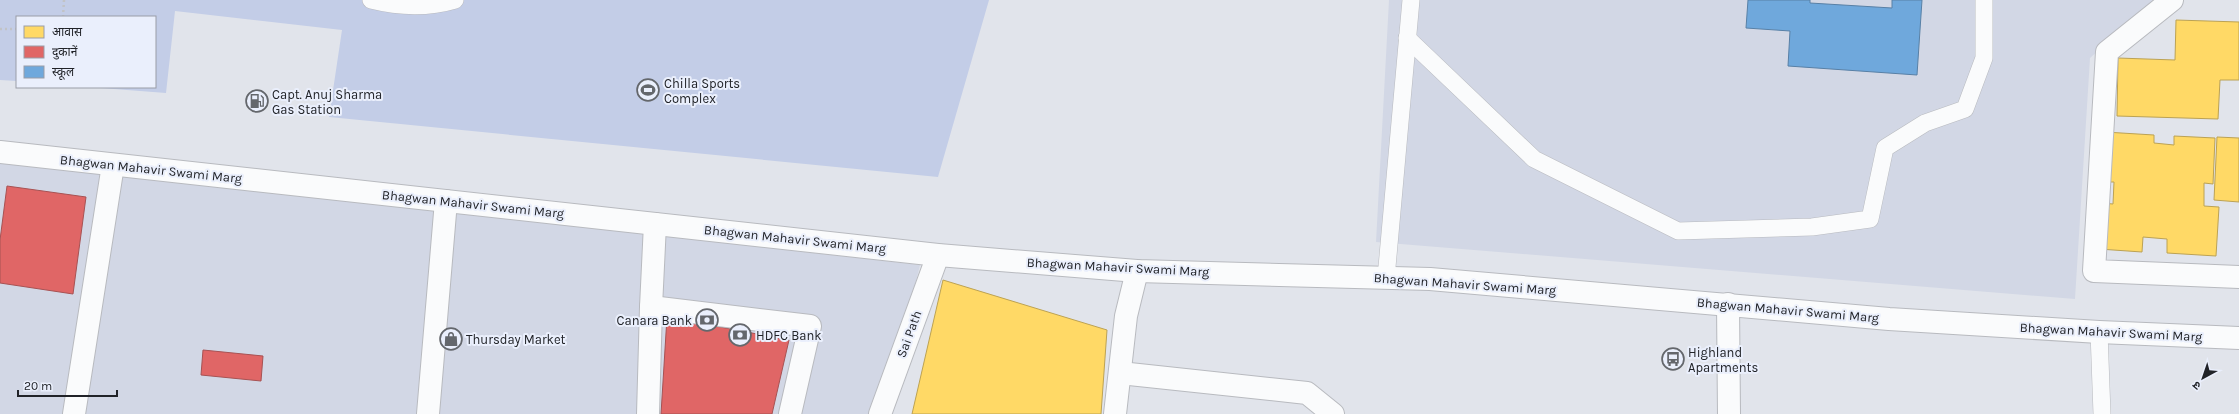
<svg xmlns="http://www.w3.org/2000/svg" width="2239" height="414" viewBox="0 0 2239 414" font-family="Karla,'Noto Sans Devanagari',sans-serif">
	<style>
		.built { fill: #d2d7e5 }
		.green { fill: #c3cde7 }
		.homes { fill: #ffd966; stroke: #bca253 }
		.shops { fill: #e06666; stroke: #a75253 }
		.schools { fill: #6fa8dc; stroke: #5880a6 }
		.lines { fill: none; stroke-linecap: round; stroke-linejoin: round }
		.lane-casing { stroke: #b8babf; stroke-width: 18 }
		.street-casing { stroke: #b8babf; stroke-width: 24 }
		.secondary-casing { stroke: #b8babf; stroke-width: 24 }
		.path { stroke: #c1c3c6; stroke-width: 2.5; stroke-dasharray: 2 3; stroke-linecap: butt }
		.lane { stroke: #fafbfc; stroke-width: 17 }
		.street { stroke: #fafbfc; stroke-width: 22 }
		.secondary { stroke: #fafbfc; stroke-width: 22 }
		.labels { text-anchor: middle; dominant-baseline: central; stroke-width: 4; stroke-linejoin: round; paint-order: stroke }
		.poi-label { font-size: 13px; fill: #212328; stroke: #eaeffc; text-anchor: start }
		.street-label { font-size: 13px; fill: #212328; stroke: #eaeffc }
	</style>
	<rect width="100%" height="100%" fill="#e1e4eb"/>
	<g class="built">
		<path d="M1389,0H2155L2090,58L2075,299L1376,242Z"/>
		<path d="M0,161L920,265L883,414H0Z"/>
	</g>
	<path class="green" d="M0,0H989L938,177L329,117L342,30L175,11L166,93L88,87H155V17H17V81L0,80Z"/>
	<g class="homes">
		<path d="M2176,20L2239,22V80H2220L2218,119L2117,116L2118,58L2175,60Z"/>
		<path d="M2105,132L2154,135V143L2174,145V136L2215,138L2213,184L2204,183V206L2219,207L2216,256L2167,253V239L2143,237L2142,252L2099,249L2101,203L2113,204L2114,182H2102Z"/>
		<path d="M2217,137L2239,138V202L2214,200Z"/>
		<path d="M943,280L1107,330L1101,414H912Z"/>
	</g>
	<g class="shops">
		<path d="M7,186L86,197L73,294L0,283V240Z"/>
		<path d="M667,317L789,340L772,414H661Z"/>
		<path d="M203,350L263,356L261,381L201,375Z"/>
	</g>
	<path class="schools" d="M1748,0H1810V3L1892,8V0H1922L1917,75L1788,66L1790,31L1746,28Z"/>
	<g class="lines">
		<g class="lane-casing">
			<g id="lane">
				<path d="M371,0C399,7 428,8 455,0"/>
				<path d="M1407,38L1534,159L1678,231L1812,227L1870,219L1885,148L1925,123L1965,109L1984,58V0"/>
				<path d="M1386,278L1411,0"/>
				<path d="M2099,332L2102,414"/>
			</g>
		</g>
		<g class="street-casing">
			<g id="street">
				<path d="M2172,0L2107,52L2094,271L2239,277"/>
				<path d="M1728,304L1729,414"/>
				<path d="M651,307L655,224"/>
				<path d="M1120,373L1307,393L1333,414"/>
				<path d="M74,414L113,165"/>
				<path d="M428,414L446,201"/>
				<path d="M648,414L651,307L810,326L790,414"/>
				<path d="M880,414L938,255"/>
				<path d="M1115,414L1126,316L1137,271"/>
			</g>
		</g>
		<g class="secondary-casing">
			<path id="secondary" d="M0,152L938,255L1137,271L1430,279L1889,319L2099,332L2239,338"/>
		</g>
		<g class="path">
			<path d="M63,17L64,0"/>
			<path d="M0,29H17"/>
		</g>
		<use href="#lane" class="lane"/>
		<use href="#street" class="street"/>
		<use href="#secondary" class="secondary"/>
	</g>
	<defs>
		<g id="stadium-ring" transform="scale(1.15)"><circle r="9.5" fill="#eaeffc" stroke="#64676c" stroke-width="1.5"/><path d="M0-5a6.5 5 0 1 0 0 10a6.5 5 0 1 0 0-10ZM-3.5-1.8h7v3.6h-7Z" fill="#64676c"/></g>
		<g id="fuel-ring" transform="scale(1.15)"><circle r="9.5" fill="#eaeffc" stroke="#64676c" stroke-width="1.5"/><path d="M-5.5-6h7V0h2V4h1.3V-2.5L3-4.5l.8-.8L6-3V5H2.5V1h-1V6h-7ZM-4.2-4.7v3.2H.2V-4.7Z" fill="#64676c"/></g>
		<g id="bank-ring" transform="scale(1.15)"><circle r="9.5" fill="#eaeffc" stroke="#64676c" stroke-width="1.5"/><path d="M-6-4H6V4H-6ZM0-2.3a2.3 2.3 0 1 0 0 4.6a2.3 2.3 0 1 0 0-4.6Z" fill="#64676c"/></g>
		<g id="shop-ring" transform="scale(1.15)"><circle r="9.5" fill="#eaeffc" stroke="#64676c" stroke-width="1.5"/><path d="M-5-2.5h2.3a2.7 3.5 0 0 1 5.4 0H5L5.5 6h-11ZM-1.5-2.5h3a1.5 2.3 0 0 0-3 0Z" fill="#64676c"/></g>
		<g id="bus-ring" transform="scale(1.15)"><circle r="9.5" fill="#eaeffc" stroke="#64676c" stroke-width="1.5"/><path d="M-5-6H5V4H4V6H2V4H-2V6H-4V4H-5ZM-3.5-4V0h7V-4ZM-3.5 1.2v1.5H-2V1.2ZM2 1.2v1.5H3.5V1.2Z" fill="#64676c"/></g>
	</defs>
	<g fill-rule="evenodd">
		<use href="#stadium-ring" x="648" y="90"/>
		<use href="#fuel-ring" x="257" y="101"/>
		<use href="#bank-ring" x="707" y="320"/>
		<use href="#bank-ring" x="740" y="335"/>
		<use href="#shop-ring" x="451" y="339"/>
		<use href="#bus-ring" x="1673" y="359"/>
	</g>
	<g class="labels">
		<g class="poi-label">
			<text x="664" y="83">Chilla Sports<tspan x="664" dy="15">Complex</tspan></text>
			<text x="272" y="94">Capt. Anuj Sharma<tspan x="272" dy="15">Gas Station</tspan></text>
			<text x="692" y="320" text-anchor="end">Canara Bank</text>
			<text x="756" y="335">HDFC Bank</text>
			<text x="466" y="339">Thursday Market</text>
			<text x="1688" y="352">Highland<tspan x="1688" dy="15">Apartments</tspan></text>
		</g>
		<g class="street-label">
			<text transform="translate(151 169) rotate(6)">Bhagwan Mahavir Swami Marg</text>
			<text transform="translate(473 204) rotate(6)">Bhagwan Mahavir Swami Marg</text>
			<text transform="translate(795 239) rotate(6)">Bhagwan Mahavir Swami Marg</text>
			<text transform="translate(1118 267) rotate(3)">Bhagwan Mahavir Swami Marg</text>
			<text transform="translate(1465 284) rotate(4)">Bhagwan Mahavir Swami Marg</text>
			<text transform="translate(1788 310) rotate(5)">Bhagwan Mahavir Swami Marg</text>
			<text transform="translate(2111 332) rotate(3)">Bhagwan Mahavir Swami Marg</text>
			<text transform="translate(909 334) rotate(-70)">Sai Path</text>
		</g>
	</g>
	<rect x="16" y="16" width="140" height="72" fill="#eaeffc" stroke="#9a9da7"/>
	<rect x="24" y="26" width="20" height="12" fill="#ffd966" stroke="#9a9da7"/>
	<text x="52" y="36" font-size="12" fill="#212328">आवास</text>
	<rect x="24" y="46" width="20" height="12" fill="#e06666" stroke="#9a9da7"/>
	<text x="52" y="56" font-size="12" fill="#212328">दुकानें</text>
	<rect x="24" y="66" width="20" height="12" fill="#6fa8dc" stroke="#9a9da7"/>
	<text x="52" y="76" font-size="12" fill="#212328">स्कूल</text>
	<g transform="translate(2203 378) rotate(220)" stroke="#eaeffc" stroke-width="3" paint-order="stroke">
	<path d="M0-3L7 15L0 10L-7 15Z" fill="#212328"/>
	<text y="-6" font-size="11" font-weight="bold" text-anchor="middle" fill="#212328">उ</text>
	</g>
	<path d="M18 390v6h99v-6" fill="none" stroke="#212328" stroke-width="2"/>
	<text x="24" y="390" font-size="12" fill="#212328" stroke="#eaeffc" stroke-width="3" paint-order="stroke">20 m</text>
</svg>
